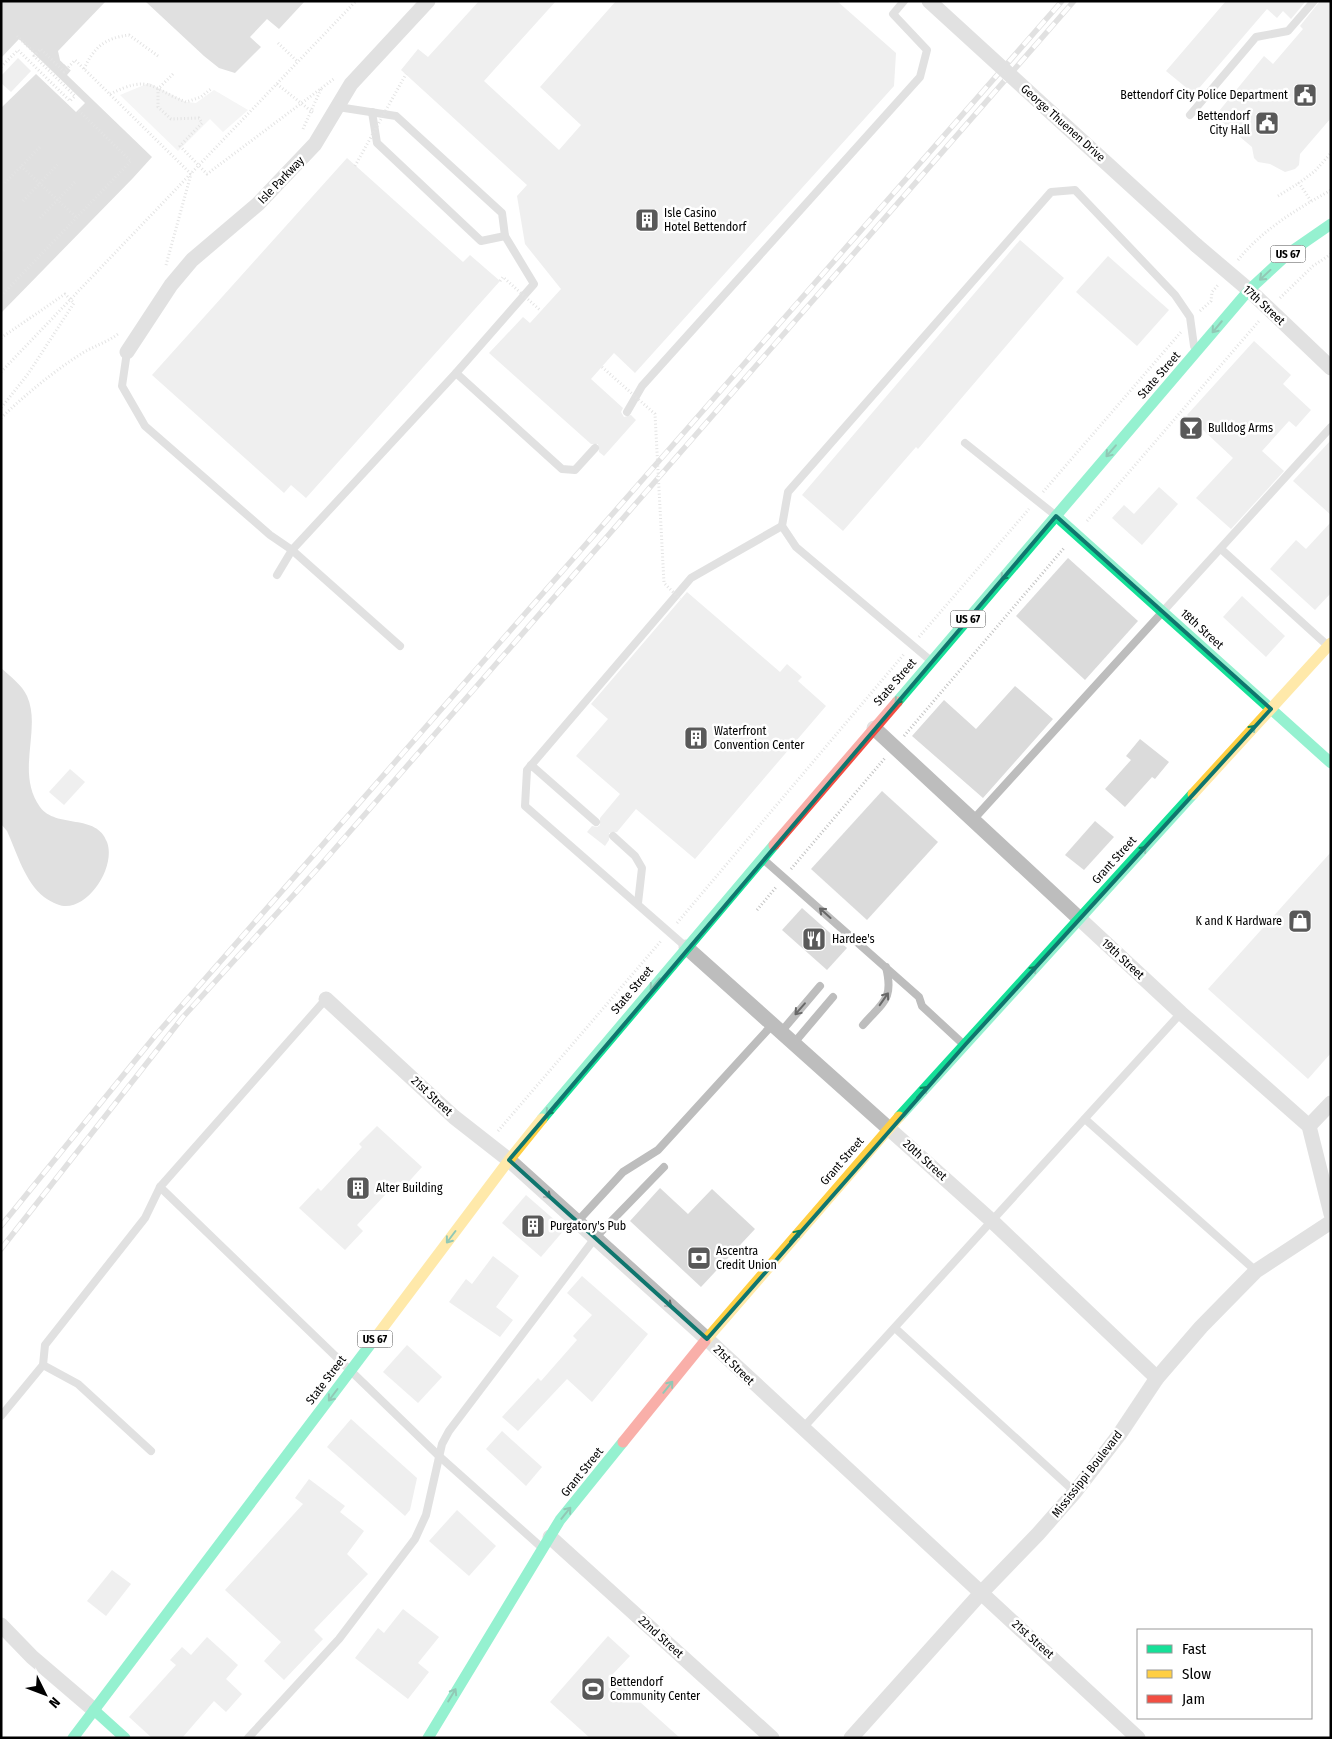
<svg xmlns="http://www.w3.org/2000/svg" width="1332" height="1739" viewBox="0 0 1332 1739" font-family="'Fira Sans Condensed',sans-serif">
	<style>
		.green { fill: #e8e8e8 }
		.water { fill: #bababa }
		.pier { fill: #fff }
		.building { fill: #dbdbdb }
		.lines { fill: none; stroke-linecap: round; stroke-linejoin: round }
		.path { stroke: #c2c2c2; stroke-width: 3; stroke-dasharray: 1 2.5; stroke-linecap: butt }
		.lane { stroke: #bdbdbd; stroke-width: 8 }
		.street { stroke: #bdbdbd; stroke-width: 15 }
		.fast { stroke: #16e098; stroke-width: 11 }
		.slow { stroke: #ffcf43; stroke-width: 11 }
		.jam { stroke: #f24e42; stroke-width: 11 }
		.rail-casing { stroke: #bdbdbd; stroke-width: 5.5 }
		.rail { stroke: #fff; stroke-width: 4; stroke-dasharray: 11; stroke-linecap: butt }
		.path-bridge { stroke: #c2c2c2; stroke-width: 3; stroke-dasharray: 1 2.5; stroke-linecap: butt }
		.street-bridge { stroke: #bdbdbd; stroke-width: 15 }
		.oneway { stroke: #0d865b }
		.oneway2 { stroke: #686868 }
		.marked { fill: none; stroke: #0f766e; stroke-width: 4; stroke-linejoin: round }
		.labels { text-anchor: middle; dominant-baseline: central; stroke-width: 5; stroke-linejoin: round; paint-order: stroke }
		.shield { fill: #fff; stroke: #4c4c4c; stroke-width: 1 }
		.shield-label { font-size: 11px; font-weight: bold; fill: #000 }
		.poi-label { font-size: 12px; fill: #000; stroke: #fff; text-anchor: start }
		.street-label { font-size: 12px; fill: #000; stroke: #fff }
	</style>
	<rect width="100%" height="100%" fill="#fff"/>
	<path class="green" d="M149,83L186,102L196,103L214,90L248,110L223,132L210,119L178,151L120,95Z"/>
	<g class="water">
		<path d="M1,1H117L60,60L162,160L1,319Z"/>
		<path d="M123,1H309L237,77L204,73Z"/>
		<path d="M1,668C10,676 22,685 27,696C42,729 15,772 40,807C56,829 97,813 107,842C116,866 90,908 64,906C59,906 48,900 44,897C25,882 17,853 7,831L1,824Z"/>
	</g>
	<g class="pier">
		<path d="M106,1H119L63,60L66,63L64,64L60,60L58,51Z"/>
		<path d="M121,1L146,2L204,56L219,68L235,73L261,47L250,37L267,19L279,29L305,1H312L237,79L203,75Z"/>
		<path d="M19,39L85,103L76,112L36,74L1,108V58Z"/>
		<path d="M72,69L164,160L1,322V313L133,178L152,157L67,75Z"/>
	</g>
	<g class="building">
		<path d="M479,1H556L484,81L559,150L581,125L540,87L616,1H837L896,53L894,86L635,373L614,353L591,379L623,408L621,412L624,417L631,415L636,420L604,456L599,452L598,444H591L489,353L523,317L530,323L561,289L525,244L517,196L527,185L401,70L418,49L428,57Z"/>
		<path d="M1226,1H1306L1291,19L1283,11L1277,18L1267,9L1194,94L1166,71Z"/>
		<path d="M1320,1H1331V118L1300,154L1299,165L1295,169L1285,172L1270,164L1258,162L1254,158L1252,147L1215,116L1264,56L1273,64L1303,29L1300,26Z"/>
		<path d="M18,58L31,71L11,92L1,83V76Z"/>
		<path d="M347,158L463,262L470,255L500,281L306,498L291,485L284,493L152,375Z"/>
		<path d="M1020,240L1064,278L918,449L916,447L843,531L802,495Z"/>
		<path d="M1108,256L1169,310L1137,346L1076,292Z"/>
		<path d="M1254,341L1291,375L1283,384L1311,410L1296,427L1289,421L1262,451L1284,471L1231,529L1196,498L1233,458L1187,415Z"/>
		<path d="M1331,440V515L1293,481Z"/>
		<path d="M1159,487L1178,504L1142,545L1112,518L1124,505L1134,514Z"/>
		<path d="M1331,522V593L1315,610L1270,569L1296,540L1306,549Z"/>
		<path d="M1068,558L1138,621L1085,680L1016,616Z"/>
		<path d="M687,592L780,672L787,664L802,677L798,681L826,706L695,859L636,809L617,832L609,833V840L605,846L587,832L592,826L597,827L600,825V818L620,794L576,756L608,719L591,704Z"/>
		<path d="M1242,596L1285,636L1266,657L1223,617Z"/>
		<path d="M1015,686L1053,719L983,798L912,736L944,700L976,729Z"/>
		<path d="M1140,739L1169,762L1155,779L1152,777L1125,807L1105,789L1131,760L1126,756Z"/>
		<path d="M70,769L85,782L64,805L49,792Z"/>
		<path d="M882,791L938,842L867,920L811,869Z"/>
		<path d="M1095,821L1114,837L1084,870L1065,855Z"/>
		<path d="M1331,852V1053L1308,1079L1208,989Z"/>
		<path d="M802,908L847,948L827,970L782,930Z"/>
		<path d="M377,1126L422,1167L404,1187L398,1181L357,1225L363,1231L345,1250L299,1208L318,1188L321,1191L362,1147L359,1144Z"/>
		<path d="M660,1188L688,1214L712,1189L755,1229L701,1287L630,1221Z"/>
		<path d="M526,1195L565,1229L541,1257L502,1223Z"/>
		<path d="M493,1256L519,1276L496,1307L513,1320L500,1337L449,1302L466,1279L472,1284Z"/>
		<path d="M582,1276L648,1334L592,1402L567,1379L518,1431L502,1417L538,1378L541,1381L577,1340L573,1336L592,1315L567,1293Z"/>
		<path d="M407,1345L442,1377L418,1403L383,1372Z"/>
		<path d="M351,1419L417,1478L410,1510L405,1516L327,1447Z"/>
		<path d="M502,1431L542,1467L526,1486L486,1449Z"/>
		<path d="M309,1479L345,1506L340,1512L364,1531L347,1554L368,1574L314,1630L323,1639L284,1680L264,1661L281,1642L225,1590L303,1504L295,1498Z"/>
		<path d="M457,1510L496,1546L469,1576L429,1541Z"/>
		<path d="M112,1570L131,1584L106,1616L87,1601Z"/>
		<path d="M403,1609L439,1637L418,1663L429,1672L408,1699L355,1658L378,1628L384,1633Z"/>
		<path d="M608,1636L630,1656L611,1676L680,1738H590L550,1702Z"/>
		<path d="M207,1637L238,1665L226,1679L242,1694L226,1712L214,1701L182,1738H152L129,1717L176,1665L170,1660L182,1647L191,1655Z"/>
	</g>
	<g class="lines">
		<g class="path">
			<path d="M17,36L36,54"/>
			<path d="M278,43L298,62"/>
			<path d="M1,67L18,50L70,101L75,96L34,56L41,49L64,72L75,60L191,174L166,265"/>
			<path d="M84,69C94,47 105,38 129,35L158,56"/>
			<path d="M173,74L158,89V107L171,119L199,118L202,123L180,146L207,174L335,78"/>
			<path d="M277,84L311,111L322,87"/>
			<path d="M110,94C151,74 150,88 186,102L201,97L212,88"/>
			<path d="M303,129L311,111L315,113"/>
			<path d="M21,166L77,218"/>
			<path d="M5,183L40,147"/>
			<path d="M1278,196L1299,183"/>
			<path d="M23,201L58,164"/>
			<path d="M1311,201L1299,183L1315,171L1331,153"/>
			<path d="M40,218L76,181"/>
			<path d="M1,253L5,250"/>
			<path d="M1238,260C1262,230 1297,209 1331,190"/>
			<path d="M1,296L131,161L78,110"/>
			<path d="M1280,298L1313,266L1331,254"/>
			<path d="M1200,311L1211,301L1212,292L1218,285"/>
			<path d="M1,338L65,294L74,303L28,374L1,408"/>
			<path d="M1,372L356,1"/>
			<path d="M1,418C26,394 54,371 84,352C95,346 107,342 118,334"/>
			<path d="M1043,492L1181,332"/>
			<path d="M1087,521L1259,321"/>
			<path d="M919,637L1029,509"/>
			<path d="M904,736L1064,548"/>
			<path d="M791,869L885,758"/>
			<path d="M757,910L777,886"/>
			<path d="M677,923L905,653"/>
			<path d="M498,1131L661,941"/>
		</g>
		<g class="lane">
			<path d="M372,112L377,143L481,241L505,236"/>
			<path d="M1190,115L1256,37L1288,31L1314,1"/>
			<path d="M127,352L122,386L145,426L270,535L292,550L456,373L534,284L505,236L502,213L396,116L338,107"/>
			<path d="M456,373L562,469L575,470L595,448"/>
			<path d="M627,412L642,386L920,77L927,50L893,14L904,1"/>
			<path d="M965,443L1055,515"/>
			<path d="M1221,549L1327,645"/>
			<path d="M277,575L292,550L400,646"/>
			<path d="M930,660L796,547L782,526L788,492L1051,192L1075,190L1175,295L1190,317L1194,346"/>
			<path d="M531,765L596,822"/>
			<path d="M972,821L1331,427"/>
			<path d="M613,836L635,856L642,868L638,903"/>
			<path d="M764,860L919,997L922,1006L962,1043"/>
			<path d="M685,946L525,806L527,770L691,578L782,526"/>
			<path d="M326,999L160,1187L439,1456L540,1546"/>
			<path d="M863,1025C883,1002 894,1000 886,967"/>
			<path d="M781,1032L820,986"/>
			<path d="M794,1043L833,997"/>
			<path d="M1085,1119L1256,1271"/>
			<path d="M577,1222L623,1172L658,1150L773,1024"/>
			<path d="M895,1328L1075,1492"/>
			<path d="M43,1365L78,1384L151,1451"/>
			<path d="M1,1416L43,1365L45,1345L145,1218L160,1187"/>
			<path d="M803,1428L1181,1013"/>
			<path d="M248,1738L339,1639L415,1539L426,1515L442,1444L449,1431L595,1238L664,1167"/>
		</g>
		<g class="street">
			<path d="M1196,245L1249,290L1331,368"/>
			<path d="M127,352L171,285L192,260L258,204L315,144L351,84L428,1"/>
			<path d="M874,728L1181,1013L1309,1126L1331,1214"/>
			<path d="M686,947L992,1221L1157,1378"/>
			<path d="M326,999L454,1117L509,1160L707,1339L1138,1738"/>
			<path d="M1309,1126L1331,1103"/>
			<path d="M550,1537L772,1738"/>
			<path d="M1,1625L32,1657L94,1710"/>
			<path d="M851,1738L981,1593L1038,1534L1075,1492L1119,1435L1157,1378L1201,1327L1256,1271L1331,1222"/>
		</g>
		<g class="fast">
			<path d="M1056,516L1331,763"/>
			<path d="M897,702L1249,290L1289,253L1331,224"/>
			<path d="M899,1117L1193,794"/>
			<path d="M542,1119L774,845"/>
			<path d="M94,1710L125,1738"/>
			<path d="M73,1738L376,1337"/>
			<path d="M428,1738L560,1520L623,1442"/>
		</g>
		<g class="slow">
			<path d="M1193,794L1331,643"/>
			<path d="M376,1337L509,1160L542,1119"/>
			<path d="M705,1341L899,1117"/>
		</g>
		<g class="jam">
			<path d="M774,845L897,702"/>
			<path d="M623,1442L705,1341"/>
		</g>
		<g class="rail-casing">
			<g id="rail">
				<path d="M1,1226L155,1036L1062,1"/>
				<path d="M1,1249L183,1017L319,867L1074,1"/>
			</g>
		</g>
		<use href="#rail" class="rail"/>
		<g class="path-bridge">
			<path d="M355,166L406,74"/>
			<path d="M500,281L503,277L541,311"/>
			<path d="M602,367L655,414L664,583L680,599"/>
		</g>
		<path class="street-bridge" d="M929,1L1196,245"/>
	</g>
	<defs><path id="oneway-shaft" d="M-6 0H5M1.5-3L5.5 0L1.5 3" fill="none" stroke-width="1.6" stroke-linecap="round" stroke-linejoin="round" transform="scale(1.25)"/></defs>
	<g class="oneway">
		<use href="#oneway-shaft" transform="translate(1265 275) rotate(137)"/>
		<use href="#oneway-shaft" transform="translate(1217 327) rotate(130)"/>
		<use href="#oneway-shaft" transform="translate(1111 451) rotate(131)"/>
		<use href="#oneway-shaft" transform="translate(1006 574) rotate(131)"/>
		<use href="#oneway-shaft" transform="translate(900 698) rotate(131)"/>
		<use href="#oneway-shaft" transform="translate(1250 731) rotate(-48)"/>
		<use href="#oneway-shaft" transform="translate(1141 852) rotate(-48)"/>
		<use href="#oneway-shaft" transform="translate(1031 972) rotate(-48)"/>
		<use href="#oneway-shaft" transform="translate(655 984) rotate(130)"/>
		<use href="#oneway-shaft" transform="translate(922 1092) rotate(-48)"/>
		<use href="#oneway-shaft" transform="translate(551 1109) rotate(129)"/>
		<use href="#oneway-shaft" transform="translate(795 1236) rotate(-49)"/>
		<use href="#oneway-shaft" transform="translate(451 1237) rotate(127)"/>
		<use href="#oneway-shaft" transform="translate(668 1387) rotate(-51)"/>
		<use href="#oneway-shaft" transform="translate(333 1395) rotate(127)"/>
		<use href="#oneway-shaft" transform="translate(566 1513) rotate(-51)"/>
		<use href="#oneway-shaft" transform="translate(452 1695) rotate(-59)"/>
	</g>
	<g class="oneway2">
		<use href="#oneway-shaft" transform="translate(825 913) rotate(-138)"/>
		<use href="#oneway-shaft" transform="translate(884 999) rotate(-55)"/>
		<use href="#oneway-shaft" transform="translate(800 1009) rotate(131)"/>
		<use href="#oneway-shaft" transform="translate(545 1193) rotate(42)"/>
		<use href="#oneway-shaft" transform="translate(666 1302) rotate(42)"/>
	</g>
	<path d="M0 0H1332V1739H0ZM1056,516L1271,709L965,1045L707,1339L509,1160Z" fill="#fff" fill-opacity=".55" fill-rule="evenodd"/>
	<path class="marked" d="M1056,516L1271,709L965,1045L707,1339L509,1160Z"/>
	<defs>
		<g id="civic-square" transform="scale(1.25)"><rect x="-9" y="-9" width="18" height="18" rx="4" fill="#595959" stroke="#fff"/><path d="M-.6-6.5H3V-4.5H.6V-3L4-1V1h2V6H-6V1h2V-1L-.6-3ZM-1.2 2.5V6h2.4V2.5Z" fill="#fff"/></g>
		<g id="building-square" transform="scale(1.25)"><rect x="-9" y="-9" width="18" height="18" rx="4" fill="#595959" stroke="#fff"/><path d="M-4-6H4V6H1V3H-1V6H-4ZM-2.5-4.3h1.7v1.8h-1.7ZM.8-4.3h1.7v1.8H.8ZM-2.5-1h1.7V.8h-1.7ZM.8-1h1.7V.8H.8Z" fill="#fff"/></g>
		<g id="bar-square" transform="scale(1.25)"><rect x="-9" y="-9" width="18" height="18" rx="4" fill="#595959" stroke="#fff"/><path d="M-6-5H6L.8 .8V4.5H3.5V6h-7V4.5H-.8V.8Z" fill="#fff"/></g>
		<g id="shop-square" transform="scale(1.25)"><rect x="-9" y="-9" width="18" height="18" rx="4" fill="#595959" stroke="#fff"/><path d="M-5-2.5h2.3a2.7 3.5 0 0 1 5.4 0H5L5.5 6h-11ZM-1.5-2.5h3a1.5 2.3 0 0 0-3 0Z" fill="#fff"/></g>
		<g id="restaurant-square" transform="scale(1.25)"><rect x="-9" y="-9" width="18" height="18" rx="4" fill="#595959" stroke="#fff"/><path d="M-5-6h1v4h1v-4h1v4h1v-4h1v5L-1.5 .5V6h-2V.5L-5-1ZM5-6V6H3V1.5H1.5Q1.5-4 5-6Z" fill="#fff"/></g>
		<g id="bank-square" transform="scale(1.25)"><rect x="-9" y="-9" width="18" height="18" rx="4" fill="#595959" stroke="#fff"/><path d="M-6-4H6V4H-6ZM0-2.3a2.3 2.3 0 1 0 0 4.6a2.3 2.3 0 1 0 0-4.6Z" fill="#fff"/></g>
		<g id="stadium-square" transform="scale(1.25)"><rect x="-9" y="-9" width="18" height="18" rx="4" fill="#595959" stroke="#fff"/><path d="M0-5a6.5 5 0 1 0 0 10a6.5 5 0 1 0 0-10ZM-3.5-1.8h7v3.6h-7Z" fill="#fff"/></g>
	</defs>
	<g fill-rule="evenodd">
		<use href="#civic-square" x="1305" y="95"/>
		<use href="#civic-square" x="1267" y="123"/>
		<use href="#building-square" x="647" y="220"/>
		<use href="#bar-square" x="1191" y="428"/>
		<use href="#building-square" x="696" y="738"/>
		<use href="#shop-square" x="1300" y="921"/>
		<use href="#restaurant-square" x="814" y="939"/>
		<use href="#building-square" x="358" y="1188"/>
		<use href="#building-square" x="533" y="1226"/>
		<use href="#bank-square" x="699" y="1258"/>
		<use href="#stadium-square" x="593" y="1689"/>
	</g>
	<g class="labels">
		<g class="shield">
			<rect x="1270.5" y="245.5" width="35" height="17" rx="4"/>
			<rect x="950.5" y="610.5" width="35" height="17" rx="4"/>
			<rect x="357.5" y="1330.5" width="35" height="17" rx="4"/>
		</g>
		<g class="shield-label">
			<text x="1288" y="254">US 67</text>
			<text x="968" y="619">US 67</text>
			<text x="375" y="1339">US 67</text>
		</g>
		<g class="poi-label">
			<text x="1288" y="95" text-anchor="end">Bettendorf City Police Department</text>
			<text x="1250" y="116" text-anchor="end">Bettendorf<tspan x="1250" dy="14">City Hall</tspan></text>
			<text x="664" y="213">Isle Casino<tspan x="664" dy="14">Hotel Bettendorf</tspan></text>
			<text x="1208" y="428">Bulldog Arms</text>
			<text x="714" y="731">Waterfront<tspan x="714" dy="14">Convention Center</tspan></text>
			<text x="1282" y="921" text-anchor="end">K and K Hardware</text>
			<text x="832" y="939">Hardee's</text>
			<text x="376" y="1188">Alter Building</text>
			<text x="550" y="1226">Purgatory's Pub</text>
			<text x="716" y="1251">Ascentra<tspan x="716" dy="14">Credit Union</tspan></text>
			<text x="610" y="1682">Bettendorf<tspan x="610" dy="14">Community Center</tspan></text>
		</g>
		<g class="street-label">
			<text transform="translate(1063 123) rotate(42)">George Thuenen Drive</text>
			<text transform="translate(281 180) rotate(-46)">Isle Parkway</text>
			<text transform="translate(1264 305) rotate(43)">17th Street</text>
			<text transform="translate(1159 375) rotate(-49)">State Street</text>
			<text transform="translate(1202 629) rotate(42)">18th Street</text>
			<text transform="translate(895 682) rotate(-49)">State Street</text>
			<text transform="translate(1114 860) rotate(-48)">Grant Street</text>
			<text transform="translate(1123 959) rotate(43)">19th Street</text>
			<text transform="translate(632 990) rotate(-50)">State Street</text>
			<text transform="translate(432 1096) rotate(43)">21st Street</text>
			<text transform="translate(925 1160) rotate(42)">20th Street</text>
			<text transform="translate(842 1161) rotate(-49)">Grant Street</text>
			<text transform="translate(734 1365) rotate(44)">21st Street</text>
			<text transform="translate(326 1380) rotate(-53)">State Street</text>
			<text transform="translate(582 1472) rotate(-51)">Grant Street</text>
			<text transform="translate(1087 1474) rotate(-52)">Mississippi Boulevard</text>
			<text transform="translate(661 1637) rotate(42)">22nd Street</text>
			<text transform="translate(1033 1639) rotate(42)">21st Street</text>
		</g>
	</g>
	<rect width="1332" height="1739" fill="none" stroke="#000000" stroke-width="5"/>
	<rect x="1137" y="1629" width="175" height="90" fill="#ffffff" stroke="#999999"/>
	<rect x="1147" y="1645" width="25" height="8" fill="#16e098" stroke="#999999"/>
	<text x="1182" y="1654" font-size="15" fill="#000000">Fast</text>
	<rect x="1147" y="1670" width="25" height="8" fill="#ffcf43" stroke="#999999"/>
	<text x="1182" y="1679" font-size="15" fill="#000000">Slow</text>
	<rect x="1147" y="1695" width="25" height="8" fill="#f24e42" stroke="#999999"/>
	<text x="1182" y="1704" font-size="15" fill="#000000">Jam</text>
	<g transform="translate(45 1694) rotate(132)" stroke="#ffffff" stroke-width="4" paint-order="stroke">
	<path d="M0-4L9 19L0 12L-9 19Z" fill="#000000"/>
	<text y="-8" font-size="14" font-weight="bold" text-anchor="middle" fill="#000000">N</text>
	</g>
</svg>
